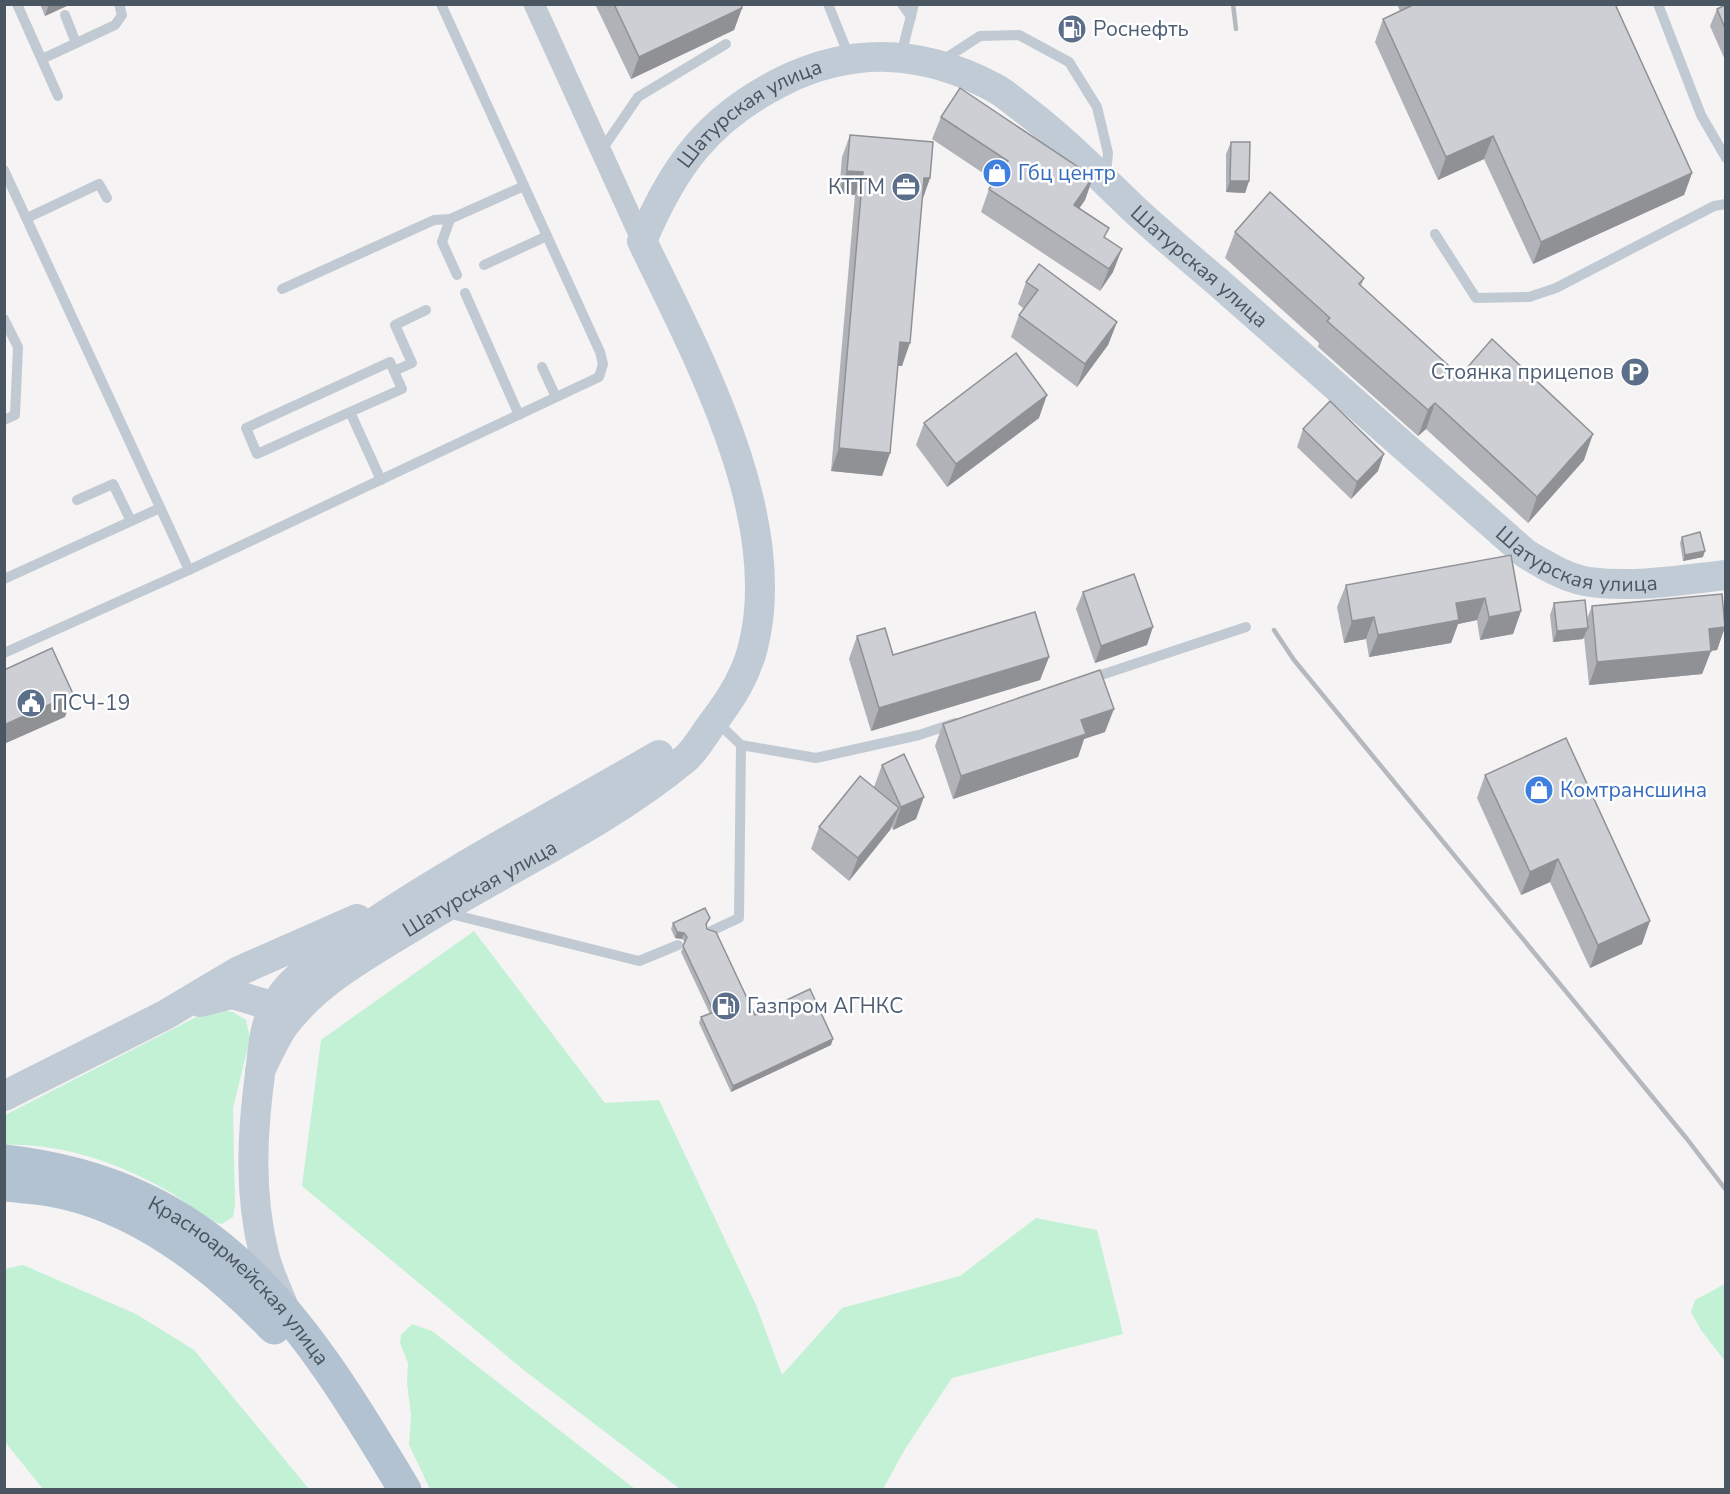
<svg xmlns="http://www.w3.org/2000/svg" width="1730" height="1494" viewBox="0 0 1730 1494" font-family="'Nunito Sans',sans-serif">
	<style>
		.green { fill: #c3f1d5 }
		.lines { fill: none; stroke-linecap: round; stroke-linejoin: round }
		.lane { stroke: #c1cad2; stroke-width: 10 }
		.street { stroke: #c1cad2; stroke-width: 21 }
		.secondary { stroke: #c1cbd6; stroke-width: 30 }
		.primary { stroke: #b3c2d1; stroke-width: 33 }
		.rail { stroke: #b5b8bd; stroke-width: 4.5 }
		.wall { fill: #b0b2b7 }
		.shaded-wall { fill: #909195 }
		.building { fill: #cdcfd5; stroke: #909195; stroke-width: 1.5 }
		.labels { text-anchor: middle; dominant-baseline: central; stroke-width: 5; stroke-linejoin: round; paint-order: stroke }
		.service-label { font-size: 21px; fill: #4e5e75; stroke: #fff; text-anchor: start }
		.street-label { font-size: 21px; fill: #4a5661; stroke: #fff }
		.shop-label { font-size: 21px; fill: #366cbe; stroke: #fff; text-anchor: start }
	</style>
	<rect width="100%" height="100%" fill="#f5f3f3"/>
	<g class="green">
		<path d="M474,931L605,1103L659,1100L756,1305L782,1375L842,1308L960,1276L1036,1218L1097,1230L1123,1334L952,1378L905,1449L883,1489H680L525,1371L302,1186L321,1040Z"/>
		<path d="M212,1009L233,1012L246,1020L250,1039L233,1108L235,1205L233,1217L222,1224C200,1220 187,1201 168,1191C118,1163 62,1143 5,1145V1115Z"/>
		<path d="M23,1265L136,1314L194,1350L309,1489H43L5,1442V1269Z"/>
		<path d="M1725,1284V1361L1701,1330L1691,1312L1695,1300Z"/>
		<path d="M412,1324L432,1331L635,1489H430L409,1445L411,1415L407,1383L408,1363L400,1343L401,1335Z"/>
	</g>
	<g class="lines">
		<g class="lane">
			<path d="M17,4L58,96"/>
			<path d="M828,4L849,56"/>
			<path d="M902,4L911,17"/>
			<path d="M1658,4L1701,115L1726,158"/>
			<path d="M65,15L76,43"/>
			<path d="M901,55L914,4"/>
			<path d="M42,59L115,25L122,15L119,4"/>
			<path d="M943,60L980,36L1019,35L1069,62L1097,107L1108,153L1106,175"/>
			<path d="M601,151L638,97L726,44"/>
			<path d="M4,170L189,570"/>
			<path d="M27,218L99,184L107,198"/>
			<path d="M450,219L442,242L457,275"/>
			<path d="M1435,234L1476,298L1529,297L1556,288L1714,206L1726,204"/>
			<path d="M484,265L547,236"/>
			<path d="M282,289L434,220L450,219L524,186"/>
			<path d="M465,293L519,415"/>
			<path d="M4,319L18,347L15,415L4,420"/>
			<path d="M542,367L556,397"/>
			<path d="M394,371L412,363L395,325L426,310"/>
			<path d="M350,412L257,454L246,428L390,362L402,389L350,412L381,480"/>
			<path d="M77,500L113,484L131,521"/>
			<path d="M4,579L160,508"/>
			<path d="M4,653L189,570L599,377L603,364L600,352L441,4"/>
			<path d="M1089,679L1246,627"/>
			<path d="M741,745L816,758L919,735L955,723"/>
			<path d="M447,913L639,961L678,945"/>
			<path d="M711,931L739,918L741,745L715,720"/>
		</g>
		<path class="street" d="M534,4L642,241"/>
		<g class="secondary">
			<path d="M200,1002L232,994L292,1012"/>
			<path id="s1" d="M260,1071C267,1056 274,1041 283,1027C317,980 374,951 422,921C508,868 607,824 685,759C697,749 705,732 715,720C732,697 746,675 753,647C786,517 697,355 642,241C674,165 709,118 783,81C854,46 923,50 993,87C1003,92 1012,100 1021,107C1063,138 1098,175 1136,211C1163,236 1191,259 1219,283C1321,373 1423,464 1526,554C1545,565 1567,579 1590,582C1635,588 1681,580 1726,575"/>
			<path d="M4,1096L165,1015L239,971L357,919"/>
			<path d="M283,1305C276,1288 268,1271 264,1254C249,1194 252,1134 260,1074C263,1051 263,1029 274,1008C288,978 324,957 351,938C449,870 556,815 659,755"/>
		</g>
		<g class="primary">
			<path id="s2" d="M4,1161C219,1185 303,1320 405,1490"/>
			<path d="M4,1185C20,1187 35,1187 50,1190C137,1205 215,1266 274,1328"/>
		</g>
		<g class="rail">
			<path d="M1233,4L1236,29"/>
			<path d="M1274,630L1294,660L1687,1139L1726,1190"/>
		</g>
	</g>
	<g class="wall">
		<path d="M40,4H71L45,16Z"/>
		<path d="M595,4H741L742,8L734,30L631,79Z"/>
		<path d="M1397,4H1615L1692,173L1684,195L1533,264L1484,159L1438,180L1375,42L1383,19L1400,11Z"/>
		<path d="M1725,5V60L1710,26L1717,9Z"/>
		<path d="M941,117L1093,177L1085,200L1079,208L1106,238L1113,272L1100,291L981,212L989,189L995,181L932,139Z"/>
		<path d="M850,135L930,178L922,200L902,366H898L890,453L882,476L831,471L855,195L839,193L842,157Z"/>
		<path d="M1231,142L1249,181L1245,193L1226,192V154Z"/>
		<path d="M1235,232L1364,278L1361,286L1460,376L1584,460L1528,523L1426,429L1418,436L1318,347L1319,343L1225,258Z"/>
		<path d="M1026,282L1117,322L1108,345L1077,387L1011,337L1019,315L1024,309L1018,304Z"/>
		<path d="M1039,418L947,487L916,445L924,423Z"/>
		<path d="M1303,429L1378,471L1351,499L1297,447Z"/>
		<path d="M1682,537L1703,557L1683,561L1680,543Z"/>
		<path d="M1511,555L1521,611L1513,634L1480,640L1477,620L1458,624L1451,643L1369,657L1366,639L1344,643L1337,607L1346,585Z"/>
		<path d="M1083,592L1147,645L1095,663L1076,609Z"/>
		<path d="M1554,603L1587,619L1592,606L1725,627L1717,650L1711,651L1702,674L1589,685L1584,637L1583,639L1553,642L1550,615Z"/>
		<path d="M857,636L893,655L1049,657L1040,680L871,731L849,659Z"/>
		<path d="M943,724L1105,732L1084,739L1078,757L953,799L935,746Z"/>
		<path d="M882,765L916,819L893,830L892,827L890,830L849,881L811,849L819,827L874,787Z"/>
		<path d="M1485,775L1642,944L1590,968L1550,882L1521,895L1477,798Z"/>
		<path d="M673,923L708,924L706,926L707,929L755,1015L831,1045L731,1092L699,1023L701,1017L710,1014L681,952L685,942L682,939L675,938L671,929Z"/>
	</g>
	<g class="shaded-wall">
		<path d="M49,4H71L45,16Z"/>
		<path d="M742,8L734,30L631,79L639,57Z"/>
		<path d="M1493,136L1484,159L1438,180L1446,157Z"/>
		<path d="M847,171L863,172L855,195L839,193Z"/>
		<path d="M1692,173L1684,195L1533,264L1541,242Z"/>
		<path d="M1093,177L1085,200L1066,228L1074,205Z"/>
		<path d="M924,178H930L922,201Z"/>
		<path d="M1230,181H1249L1245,193L1226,192Z"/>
		<path d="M1122,249L1113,272L1100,291L1109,269Z"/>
		<path d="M1117,322L1108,345L1077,387L1085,364Z"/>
		<path d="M900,342L910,343L902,366L892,365Z"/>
		<path d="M1047,395L1039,418L947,487L956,464Z"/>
		<path d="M1435,403L1426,429L1418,436L1428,410Z"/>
		<path d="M1593,434L1584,460L1528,523L1537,497Z"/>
		<path d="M839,448L890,453L882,476L831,471Z"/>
		<path d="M1384,454L1378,471L1351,499L1357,482Z"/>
		<path d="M1705,551L1703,557L1683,561L1685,555Z"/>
		<path d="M1485,598L1477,620L1458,624L1451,643L1369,657L1378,635L1456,603Z"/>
		<path d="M1521,611L1513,634L1480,640L1489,617Z"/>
		<path d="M1374,617L1366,639L1344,643L1352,621Z"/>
		<path d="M1153,627L1147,645L1095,663L1101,646Z"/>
		<path d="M1725,627L1717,650L1700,652L1709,629Z"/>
		<path d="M1588,628L1583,639L1553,642L1557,631Z"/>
		<path d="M1711,651L1702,674L1589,685L1597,662Z"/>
		<path d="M1049,657L1040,680L871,731L879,708Z"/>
		<path d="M73,694L65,717L4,744V725Z"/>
		<path d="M1114,709L1105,732L1084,739L1078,757L953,799L961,776L1081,720Z"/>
		<path d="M924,797L916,819L893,830L901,807Z"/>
		<path d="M899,808L890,830L849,881L858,858Z"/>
		<path d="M1558,859L1550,882L1521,895L1530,872Z"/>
		<path d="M1650,921L1642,944L1590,968L1598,945Z"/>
		<path d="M677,932L684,933L682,939L675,938Z"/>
		<path d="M833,1039L831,1045L731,1092L733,1086Z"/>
	</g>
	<g class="building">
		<path d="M614,4H741L742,8L639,57Z"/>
		<path d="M1415,4H1615L1692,173L1541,242L1493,136L1446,157L1383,19Z"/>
		<path d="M1725,5V28L1717,9Z"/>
		<path d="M960,88L1093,177L1074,205L1109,228L1104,237L1122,249L1109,269L989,189L1008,161L941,117Z"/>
		<path d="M850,135L933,142L930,178H924L910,343L900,342L890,453L839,448L863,172L847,171Z"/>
		<path d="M1231,142H1250L1249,181H1230Z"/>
		<path d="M1270,192L1364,278L1359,284L1460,376L1492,339L1593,434L1537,497L1435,403L1428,410L1327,321L1330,318L1235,232Z"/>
		<path d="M1039,264L1117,322L1085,364L1019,315L1038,290L1026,282Z"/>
		<path d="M1016,353L1047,395L956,464L924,423Z"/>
		<path d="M1330,401L1384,454L1357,482L1303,429Z"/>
		<path d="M1700,532L1705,551L1685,555L1682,537Z"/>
		<path d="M1511,555L1521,611L1489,617L1485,598L1456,603L1459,620L1378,635L1374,617L1352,621L1346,585Z"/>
		<path d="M1134,574L1153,627L1101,646L1083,592Z"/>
		<path d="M1722,594L1725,627L1709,629L1711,651L1597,662L1592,606Z"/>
		<path d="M1585,600L1588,628L1557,631L1554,603Z"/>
		<path d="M1035,612L1049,657L879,708L857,636L885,628L893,655Z"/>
		<path d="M52,648L73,694L4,725V670Z"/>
		<path d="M1100,670L1114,709L1081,720L1086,734L961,776L943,724Z"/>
		<path d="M1566,738L1650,921L1598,945L1558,859L1530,872L1485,775Z"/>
		<path d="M904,754L924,797L901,807L882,765Z"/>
		<path d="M860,776L899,808L858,858L819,827Z"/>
		<path d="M705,908L710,918L706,924L707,929L716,932L755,1015L810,989L833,1039L733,1086L701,1017L714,1012L683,946L687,937L684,933L677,932L673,923Z"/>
	</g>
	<defs>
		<g id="fuel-disc" transform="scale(1.5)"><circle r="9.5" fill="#5c6f8a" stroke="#fff"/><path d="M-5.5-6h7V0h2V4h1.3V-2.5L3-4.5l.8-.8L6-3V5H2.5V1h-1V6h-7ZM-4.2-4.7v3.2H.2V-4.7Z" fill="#fff"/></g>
		<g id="shop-disc" transform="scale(1.5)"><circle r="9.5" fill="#3f7fe0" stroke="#fff"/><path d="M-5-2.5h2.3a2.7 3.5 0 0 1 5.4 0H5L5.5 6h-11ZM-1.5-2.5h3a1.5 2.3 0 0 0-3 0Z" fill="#fff"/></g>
		<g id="office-disc" transform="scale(1.5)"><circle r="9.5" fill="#5c6f8a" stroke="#fff"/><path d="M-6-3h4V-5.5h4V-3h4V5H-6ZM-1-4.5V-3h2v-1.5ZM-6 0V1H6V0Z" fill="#fff"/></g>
		<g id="parking-disc" transform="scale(1.5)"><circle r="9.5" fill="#5c6f8a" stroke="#fff"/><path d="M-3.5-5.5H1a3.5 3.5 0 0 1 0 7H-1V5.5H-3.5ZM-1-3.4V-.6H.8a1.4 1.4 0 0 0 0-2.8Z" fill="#fff"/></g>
		<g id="civic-disc" transform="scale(1.5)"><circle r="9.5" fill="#5c6f8a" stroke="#fff"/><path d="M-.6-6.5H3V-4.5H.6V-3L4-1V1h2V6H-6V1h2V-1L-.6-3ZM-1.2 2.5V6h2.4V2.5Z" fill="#fff"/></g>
	</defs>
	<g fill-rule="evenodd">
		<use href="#fuel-disc" x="1072" y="29"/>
		<use href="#shop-disc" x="997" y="173"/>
		<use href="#office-disc" x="906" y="187"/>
		<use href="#parking-disc" x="1635" y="372"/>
		<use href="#civic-disc" x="31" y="703"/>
		<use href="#shop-disc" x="1539" y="790"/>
		<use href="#fuel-disc" x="726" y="1006"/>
	</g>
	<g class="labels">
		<g class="service-label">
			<text x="1093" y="29">Роснефть</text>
			<text x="885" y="187" text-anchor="end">КТТМ</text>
			<text x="1614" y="372" text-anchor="end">Стоянка прицепов</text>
			<text x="52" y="703">ПСЧ-19</text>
			<text x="747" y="1006">Газпром АГНКС</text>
		</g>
		<g class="street-label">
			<text stroke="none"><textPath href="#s1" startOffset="1269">Шатурская улица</textPath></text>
			<text stroke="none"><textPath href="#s1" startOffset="1808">Шатурская улица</textPath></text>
			<text stroke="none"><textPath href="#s1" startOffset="2294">Шатурская улица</textPath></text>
			<text stroke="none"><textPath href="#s1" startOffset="292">Шатурская улица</textPath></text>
			<text stroke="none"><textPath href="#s2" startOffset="272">Красноармейская улица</textPath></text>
		</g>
		<g class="shop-label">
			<text x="1018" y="173">Гбц центр</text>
			<text x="1560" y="790">Комтрансшина</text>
		</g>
	</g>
	<rect width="1730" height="1494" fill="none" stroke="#4a5661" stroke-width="12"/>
</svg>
